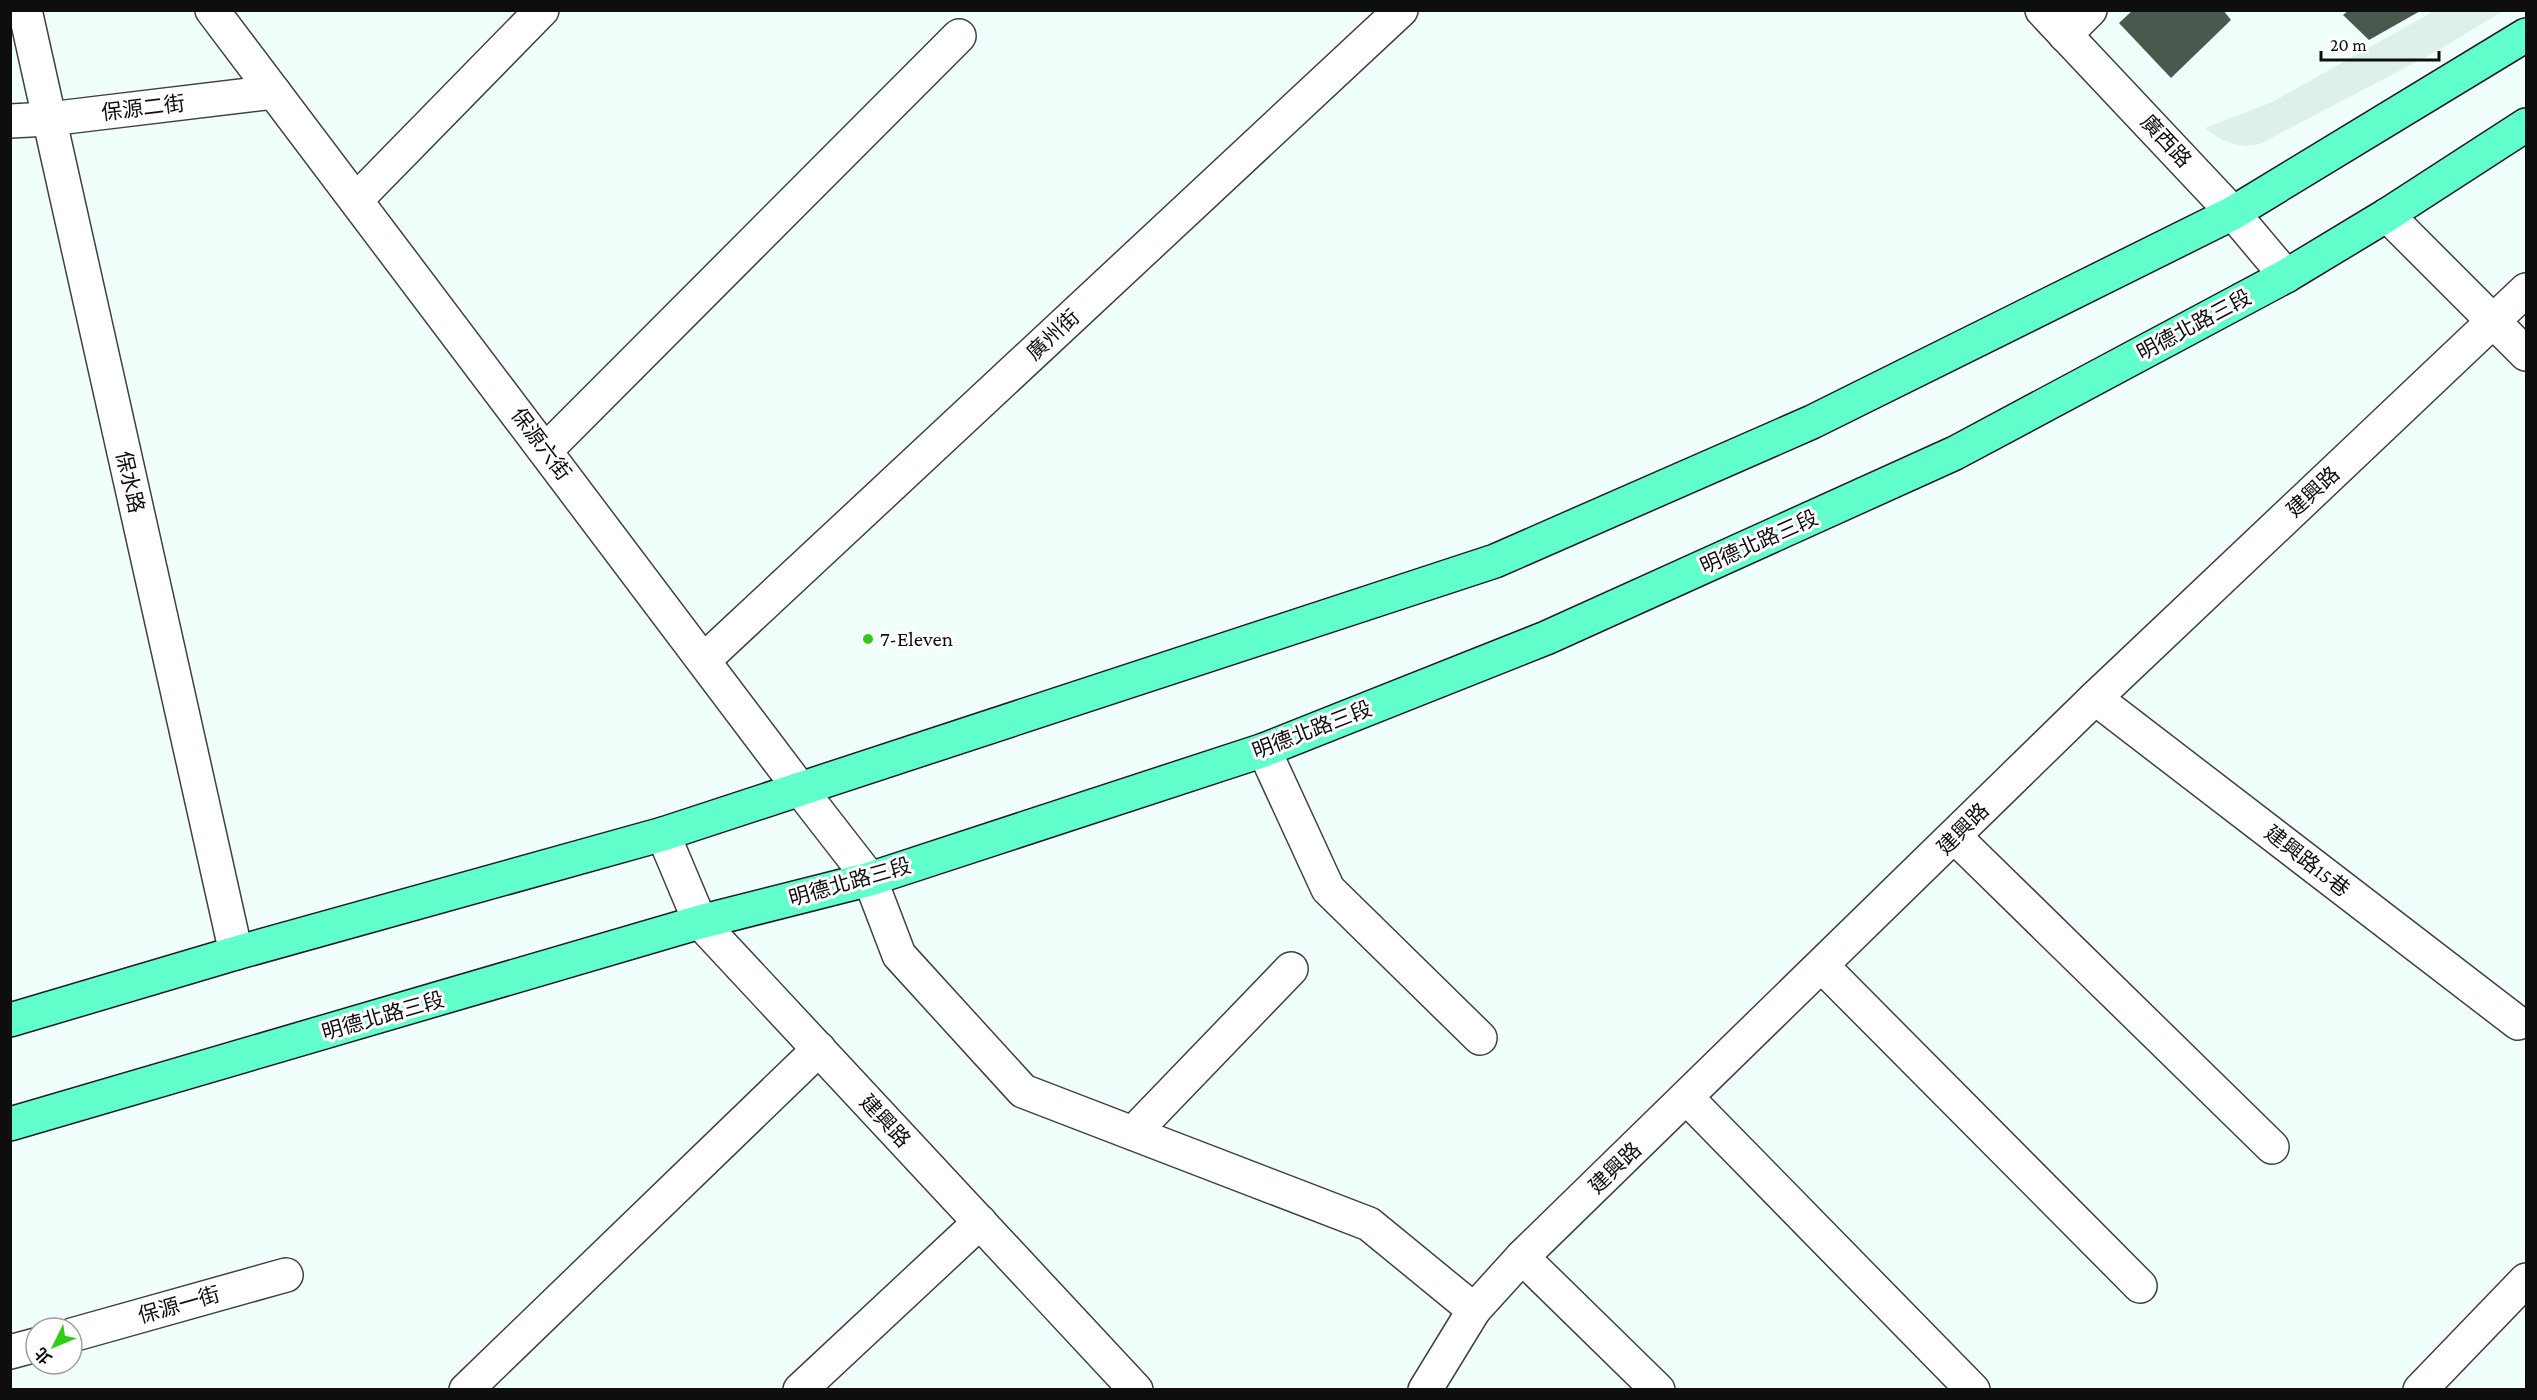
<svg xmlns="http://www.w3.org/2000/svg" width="2537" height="1400" viewBox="0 0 2537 1400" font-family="'Crimson Pro','Noto Sans TC',serif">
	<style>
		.plaza { fill: #ddf1ea }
		.building { fill: #4a584e }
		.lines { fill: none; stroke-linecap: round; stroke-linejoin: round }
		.minor-casing { stroke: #414141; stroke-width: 36 }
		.major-casing { stroke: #1f1f1f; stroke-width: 36 }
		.minor { stroke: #fff; stroke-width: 33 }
		.major { stroke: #60ffcb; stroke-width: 33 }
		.poi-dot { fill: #30cc19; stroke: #fff; stroke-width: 2 }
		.labels { text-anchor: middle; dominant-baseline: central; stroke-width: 6; stroke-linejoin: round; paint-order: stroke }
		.street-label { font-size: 21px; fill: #0e0e0e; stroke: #fff }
		.poi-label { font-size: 21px; fill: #0e0e0e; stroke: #fff; text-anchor: start }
	</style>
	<rect width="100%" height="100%" fill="#f0fffb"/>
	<path class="plaza" d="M2434,11H2503L2439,50L2260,144L2245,146L2233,144L2220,139L2205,128L2272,102Z"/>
	<g class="building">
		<path d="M2133,10H2223L2231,20L2171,78L2119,23Z"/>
		<path d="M2349,10H2422L2369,40L2343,15Z"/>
	</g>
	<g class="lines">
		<g class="minor-casing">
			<g id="minor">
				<path d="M25,10L236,953"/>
				<path d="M212,10L800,789L870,879L899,955L1023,1091L1369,1224L1474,1310"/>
				<path d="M2042,10L2233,213L2286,276"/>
				<path d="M2065,35L2090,10"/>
				<path d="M10,121L49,119L274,92"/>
				<path d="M356,200L542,10"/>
				<path d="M2387,215L2526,354"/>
				<path d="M546,450L959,36"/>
				<path d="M704,660L1401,10"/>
				<path d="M2095,698L2518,1023"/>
				<path d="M1264,750L1328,889L1480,1038"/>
				<path d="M663,834L700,922L1136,1390"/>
				<path d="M1955,837L2272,1147"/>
				<path d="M1822,966L2140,1286"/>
				<path d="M1687,1098L1973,1390"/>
				<path d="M1133,1133L1291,969"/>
				<path d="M1522,1257L1658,1390"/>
				<path d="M72,1335L286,1275"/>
				<path d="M10,1352L36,1345"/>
				<path d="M466,1390L819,1049"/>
				<path d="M800,1390L980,1222"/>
				<path d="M1425,1390L1474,1310L1522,1257L2095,698L2526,290"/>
				<path d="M2420,1390L2526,1280"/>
			</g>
		</g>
		<g class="major-casing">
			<g id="major">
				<path d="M10,1020L236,953L663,834L1495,561L1812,422L2233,213L2526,35"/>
				<path d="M10,1124L700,922L870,879L1264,750L1546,638L1955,453L2286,276L2387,215L2526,125"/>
			</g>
		</g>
		<use href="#minor" class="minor"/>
		<use href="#major" class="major"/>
	</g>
	<circle class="poi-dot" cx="868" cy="639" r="6"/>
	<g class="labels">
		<g class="street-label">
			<text transform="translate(143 108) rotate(-7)">保源二街</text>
			<text transform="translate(2166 141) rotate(47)">廣西路</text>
			<text transform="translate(2194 325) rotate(-28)">明德北路三段</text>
			<text transform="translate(1053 335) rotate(-43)">廣州街</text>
			<text transform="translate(541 444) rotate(53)">保源六街</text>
			<text transform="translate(130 482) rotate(77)">保水路</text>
			<text transform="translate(2313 492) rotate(-43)">建興路</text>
			<text transform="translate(1759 542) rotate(-24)">明德北路三段</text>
			<text transform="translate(1312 730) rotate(-21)">明德北路三段</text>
			<text transform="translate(1963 829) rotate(-45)">建興路</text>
			<text transform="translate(2307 861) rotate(38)">建興路15巷</text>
			<text transform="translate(850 882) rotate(-16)">明德北路三段</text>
			<text transform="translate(383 1016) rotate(-16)">明德北路三段</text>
			<text transform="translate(885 1121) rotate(47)">建興路</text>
			<text transform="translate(1615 1168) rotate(-44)">建興路</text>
			<text transform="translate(179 1305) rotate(-16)">保源一街</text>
		</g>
		<g class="poi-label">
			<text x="880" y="639">7-Eleven</text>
		</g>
	</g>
	<rect width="2537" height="1400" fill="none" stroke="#0e0e0e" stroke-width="24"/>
	<g transform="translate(54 1346) rotate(227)"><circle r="28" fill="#ffffff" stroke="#9f9f9f" stroke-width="1.5"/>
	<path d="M0-4.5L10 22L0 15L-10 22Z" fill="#30cc19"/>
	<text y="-9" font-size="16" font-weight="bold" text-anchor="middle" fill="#0e0e0e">北</text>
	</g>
	<path d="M2321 51v9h118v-9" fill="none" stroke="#0e0e0e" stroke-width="3"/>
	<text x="2330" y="51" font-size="18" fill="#0e0e0e" stroke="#ffffff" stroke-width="4.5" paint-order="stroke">20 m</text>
</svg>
